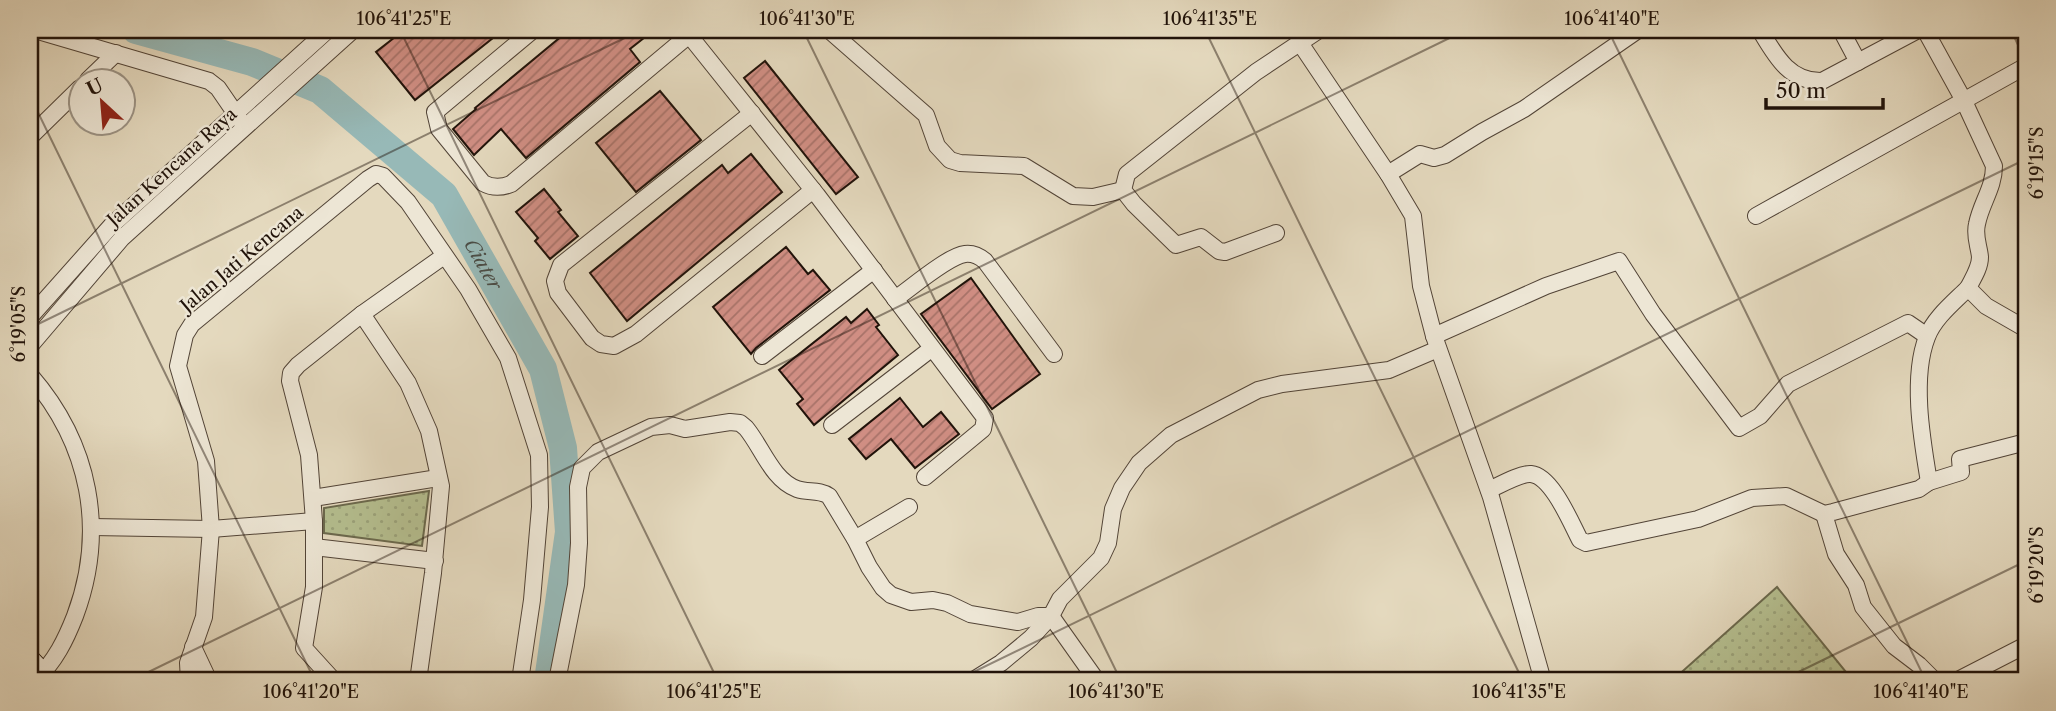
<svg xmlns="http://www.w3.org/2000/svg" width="2056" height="711" viewBox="0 0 2056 711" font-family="'Libre Caslon Text',serif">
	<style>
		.grass { fill: url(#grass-dots); stroke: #6b694d; stroke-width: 2 }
		.cemetery { fill: url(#cemetery-stones); stroke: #6b694d; stroke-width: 2 }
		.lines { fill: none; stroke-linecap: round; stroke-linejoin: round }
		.river { stroke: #97b9b7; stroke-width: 28 }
		.building { fill: url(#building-hatch); stroke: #21130a; stroke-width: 2 }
		.street-casing { stroke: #524437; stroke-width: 18 }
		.secondary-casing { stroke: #21130a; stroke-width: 25 }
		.street { stroke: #ede6d5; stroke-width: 16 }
		.secondary { stroke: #ede6d5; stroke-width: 23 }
		.ticks { fill: none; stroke: #21130a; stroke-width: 2; stroke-opacity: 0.45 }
		.labels { text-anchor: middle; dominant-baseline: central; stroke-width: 5; stroke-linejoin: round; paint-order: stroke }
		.street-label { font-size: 18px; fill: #21130a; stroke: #ede6d5 }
		.water-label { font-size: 19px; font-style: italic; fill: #4a4d47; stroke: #ede6d5 }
		.neatline { fill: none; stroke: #21130a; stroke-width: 2.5 }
		.ticks-label { font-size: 18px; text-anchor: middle; fill: #21130a }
	</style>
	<defs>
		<pattern id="grass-dots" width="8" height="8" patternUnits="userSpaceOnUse" patternTransform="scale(1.75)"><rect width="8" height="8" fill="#b5bf90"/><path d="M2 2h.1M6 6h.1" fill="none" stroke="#9ba37b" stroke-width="1.8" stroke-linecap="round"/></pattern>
		<pattern id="cemetery-stones" width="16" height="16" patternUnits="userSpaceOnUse" patternTransform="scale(1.75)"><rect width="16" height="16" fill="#b5bf90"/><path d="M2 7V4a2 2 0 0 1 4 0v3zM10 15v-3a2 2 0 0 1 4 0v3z" fill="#9ba37b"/></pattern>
		<pattern id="building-hatch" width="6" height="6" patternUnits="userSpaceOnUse" patternTransform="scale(1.75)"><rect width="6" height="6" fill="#d08e83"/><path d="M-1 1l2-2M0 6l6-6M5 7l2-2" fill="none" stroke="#a87369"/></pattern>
	</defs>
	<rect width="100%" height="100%" fill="#e4d9be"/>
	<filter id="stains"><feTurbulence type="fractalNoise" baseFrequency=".00286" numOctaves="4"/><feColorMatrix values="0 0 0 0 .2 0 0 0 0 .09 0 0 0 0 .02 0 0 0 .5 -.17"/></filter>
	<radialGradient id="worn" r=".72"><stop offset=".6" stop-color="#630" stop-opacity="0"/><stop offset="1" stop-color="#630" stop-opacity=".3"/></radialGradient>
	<g class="grass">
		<path d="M429,491L422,546L324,533V508Z"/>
		<path d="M1777,587L1846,672L1833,681H1678L1675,678Z"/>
	</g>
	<path class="cemetery" d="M698,672L768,681H605V676Z"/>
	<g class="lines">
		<path class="river" id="s1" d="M136,30L252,62L320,90L444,195L543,369L563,448L569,532L548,681"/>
	</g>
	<g class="building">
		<path d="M404,30H503L415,100L376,52Z"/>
		<path d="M569,30H654L630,49L640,62L526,158L501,129L474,155L453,129L476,109L475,108Z"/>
		<path d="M765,61L858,177L836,194L744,78Z"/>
		<path d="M660,91L701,140L636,192L596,143Z"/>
		<path d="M751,154L782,192L627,321L590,273L722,165L728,173Z"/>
		<path d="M544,189L561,210L558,212L578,236L550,259L535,241L538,238L516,212Z"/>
		<path d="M786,247L808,274L813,270L830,290L756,348L751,354L713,307Z"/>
		<path d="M971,278L1040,374L992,409L921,314Z"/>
		<path d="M867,309L879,325L876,327L898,355L814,425L797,404L803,399L779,370L846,317L851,323Z"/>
		<path d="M900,398L923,427L941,412L959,434L915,468L891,439L866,459L849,439Z"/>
	</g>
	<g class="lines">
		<g class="street-casing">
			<g id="street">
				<path d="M35,30L209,81L218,88L240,120"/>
				<path d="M533,30L435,112L439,129L483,183C492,188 501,188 511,184L689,35"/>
				<path d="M685,30L817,195L985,418L983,429L925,477"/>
				<path d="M829,30L926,115L937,146L950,160L960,163L1024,166L1073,196L1093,197L1123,190"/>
				<path d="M1760,30C1775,55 1789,82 1822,81L1918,30"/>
				<path d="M1841,30L1858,62"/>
				<path d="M1925,30L1963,99L1994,166C1994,188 1981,203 1977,224C1974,236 1979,246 1980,257C1980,268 1973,278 1968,288L1986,306L2026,329"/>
				<path d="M2023,30L2026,35"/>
				<path d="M1300,43L1388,174L1413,216L1421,286L1434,336L1491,497L1543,681"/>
				<path d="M88,80L116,53"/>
				<path d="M752,113L561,265L555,281L558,293L592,338L601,344L614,346L636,334L813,190"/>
				<path d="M30,137L80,88"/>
				<path d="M1388,174L1420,154L1434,158L1445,155L1482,132L1524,109L1638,30"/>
				<path d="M1756,216L2026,66"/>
				<path d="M1276,233L1225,252L1219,251L1201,237L1176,245L1134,204L1123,190L1127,174L1256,72L1319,30"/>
				<path d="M895,299C911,288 948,256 965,254C973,253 979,256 985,261L1054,354"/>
				<path d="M362,314L408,383L429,431L441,486L433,573L418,681"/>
				<path d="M30,317L111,226L328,30"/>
				<path d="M1434,336L1546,286L1619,261L1653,314L1739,428L1760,416L1788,384L1908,323L1927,336"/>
				<path d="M30,346L122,238L353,30"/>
				<path d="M762,356L874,270"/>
				<path d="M30,375C90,444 107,530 75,616C66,639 55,662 36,679"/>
				<path d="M832,425L931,349"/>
				<path d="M1929,482C1922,440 1911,378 1927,337C1934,318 1954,302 1968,288"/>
				<path d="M1489,490C1498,486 1521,473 1531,474C1552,476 1571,523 1580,540L1586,543L1698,519L1752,498L1786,496L1824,514L1833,512L1919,489L1929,482L1961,472L1960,459L2026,442"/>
				<path d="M313,498L438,478"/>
				<path d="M1824,514L1836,554L1856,585L1863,607L1894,646L1919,665L1935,681"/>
				<path d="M92,527L211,529L314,521"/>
				<path d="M855,539L909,507"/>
				<path d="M314,547L435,561"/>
				<path d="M193,647L209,681"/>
				<path d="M189,681L188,663L204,617L211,529L206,461L178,366L185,335L192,324L368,179L376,174L383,176L408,202L468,289L508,358L539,455L540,507L532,600L520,681"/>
				<path d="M334,681L304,648L314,587V521L309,455L290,381L291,373L298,365L362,314L444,256"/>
				<path d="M557,681L576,585L579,543L578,487L582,468L598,452L651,427L670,425L685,429L730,422L740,423L746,428C762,447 772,480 797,489C808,493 819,489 829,496L855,539L869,567L883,588L891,595L911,602L933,600L947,603L970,614L1018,622L1038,616H1051L1097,681"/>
				<path d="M972,681L1001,663L1031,638L1051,616L1060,599L1101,558L1108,543L1113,509L1122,488L1139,463L1171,435L1258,390L1282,384L1389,370L1438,349"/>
				<path d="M1956,681L2026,645"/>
			</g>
		</g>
		<g class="secondary-casing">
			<path id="secondary" d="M30,662L48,681"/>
		</g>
		<use href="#street" class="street"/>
		<use href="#secondary" class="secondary"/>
	</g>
	<path class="ticks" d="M400,30L718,681M803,30L1121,681M1205,30L1523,681M1608,30L1926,681M2011,30L2026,62M30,96L315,681M30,328L641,30M130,681L1466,30M955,681L2026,159M1780,681L2026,561"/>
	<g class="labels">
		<g class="street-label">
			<text transform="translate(172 167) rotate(-42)">Jalan Kencana Raya</text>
			<text transform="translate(242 259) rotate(-40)">Jalan Jati Kencana</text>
		</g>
		<g class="water-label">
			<text stroke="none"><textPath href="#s1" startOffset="436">Ciater</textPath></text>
		</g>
	</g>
	<rect width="2056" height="711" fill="none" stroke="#e4d9be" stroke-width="77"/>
	<g transform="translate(102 102) rotate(334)"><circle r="33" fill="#ede6d5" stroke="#9b9284" stroke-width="2"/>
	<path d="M0-5L12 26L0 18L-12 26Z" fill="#8f2418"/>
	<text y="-10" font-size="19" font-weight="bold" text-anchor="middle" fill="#21130a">U</text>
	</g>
	<path d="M1766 98v10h117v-10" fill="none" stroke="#21130a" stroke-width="3.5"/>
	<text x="1776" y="98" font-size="21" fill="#21130a" stroke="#ede6d5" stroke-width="5" paint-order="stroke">50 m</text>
	<rect x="38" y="38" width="1980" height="634" class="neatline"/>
	<g class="ticks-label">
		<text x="404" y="25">106°41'25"E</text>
		<text x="807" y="25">106°41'30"E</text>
		<text x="1210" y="25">106°41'35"E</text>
		<text x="1612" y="25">106°41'40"E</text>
		<text transform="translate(2037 163) rotate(-90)" y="6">6°19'15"S</text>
		<text transform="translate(19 324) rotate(-90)" y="6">6°19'05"S</text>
		<text transform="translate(2037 565) rotate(-90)" y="6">6°19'20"S</text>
		<text x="311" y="698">106°41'20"E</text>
		<text x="714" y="698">106°41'25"E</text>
		<text x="1116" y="698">106°41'30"E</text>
		<text x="1519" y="698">106°41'35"E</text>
		<text x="1921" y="698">106°41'40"E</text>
	</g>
	<rect width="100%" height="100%" filter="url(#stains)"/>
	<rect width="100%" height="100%" fill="url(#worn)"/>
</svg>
